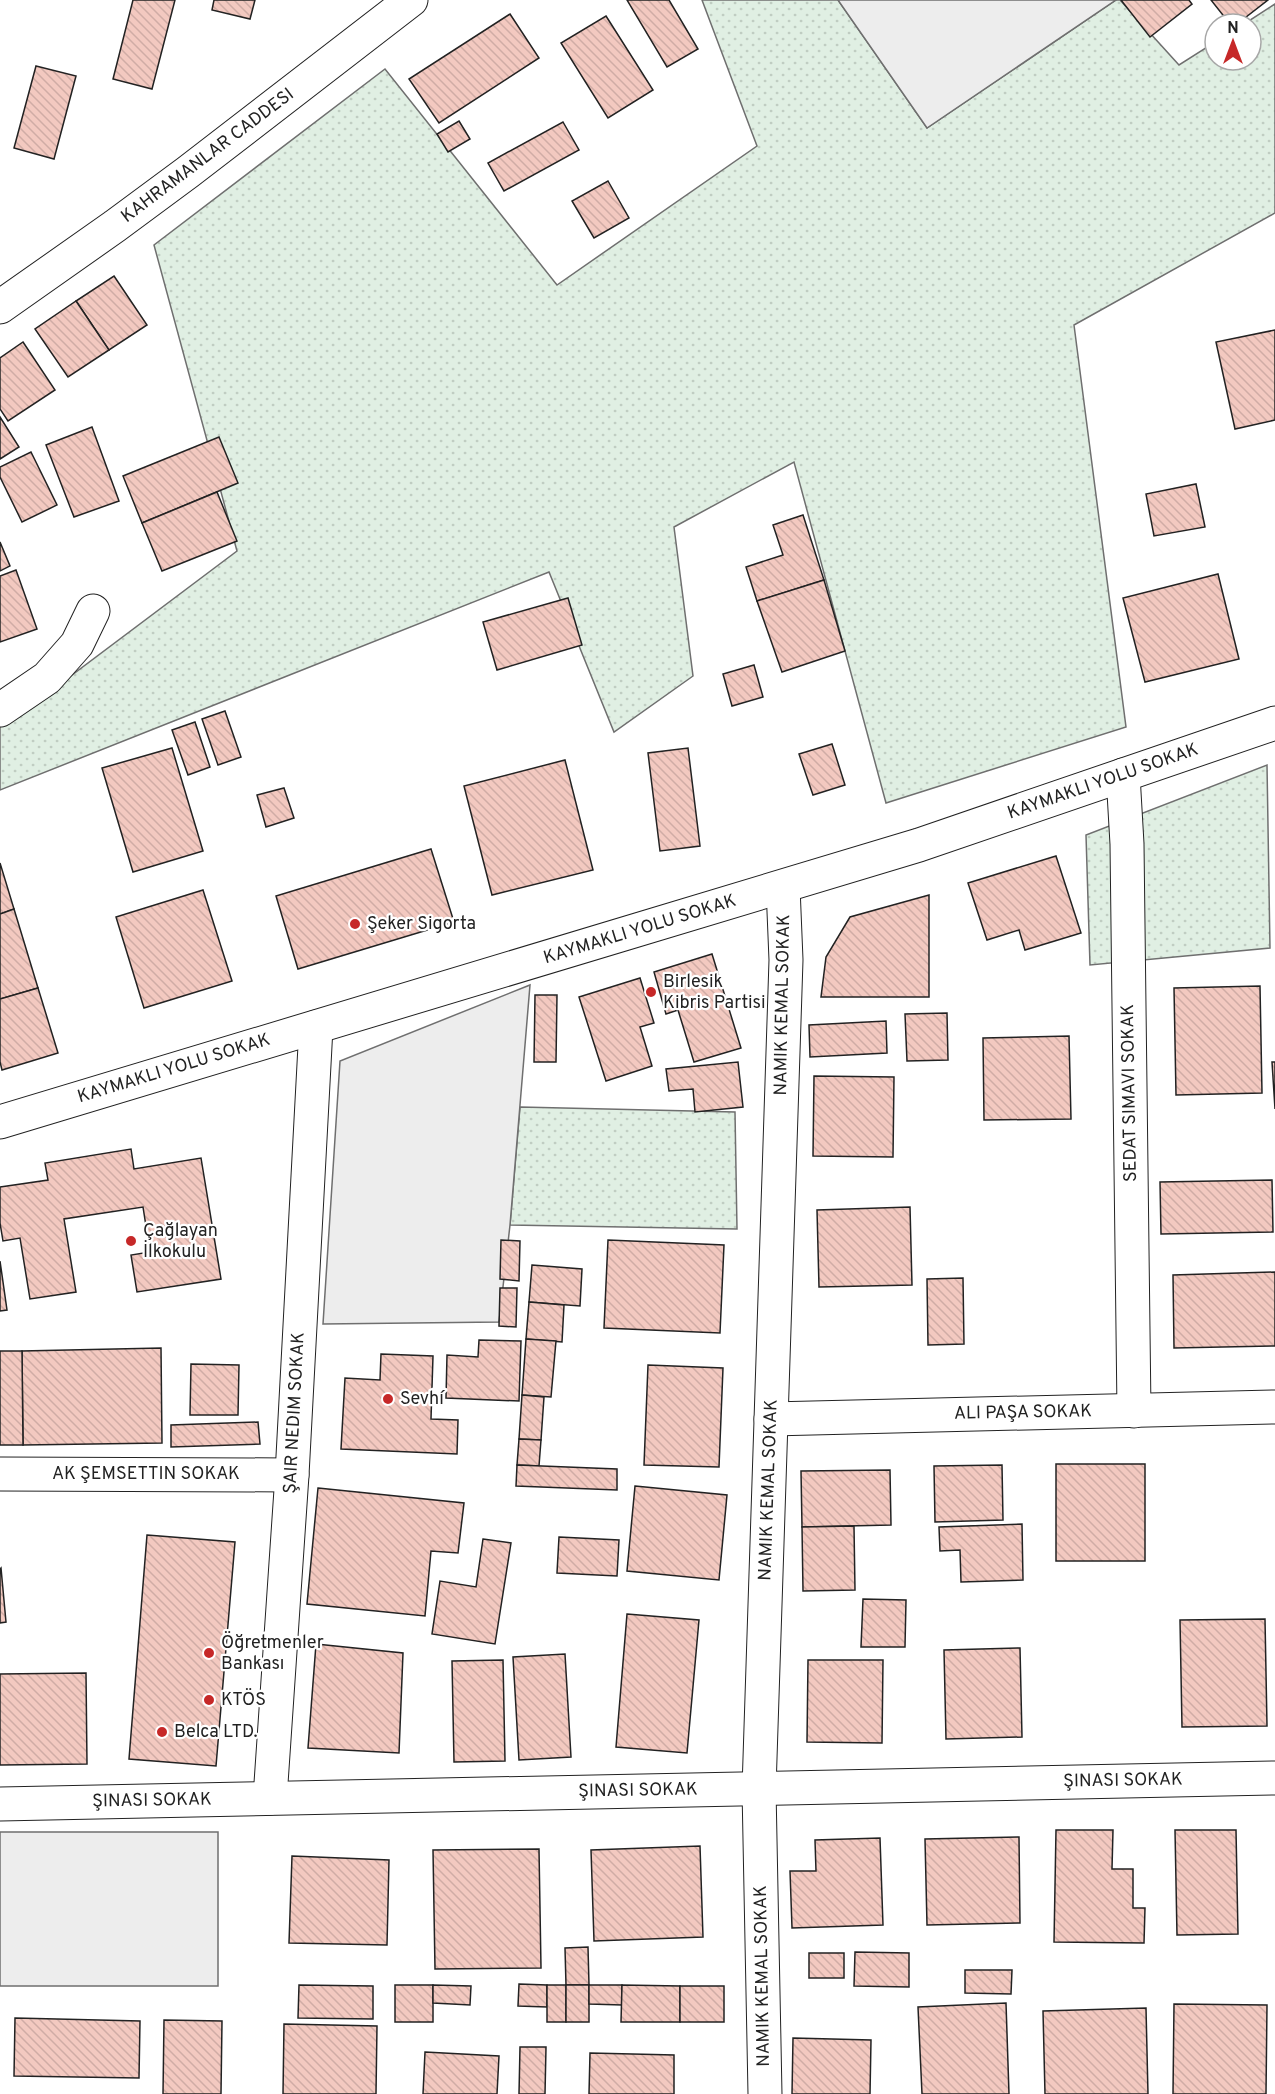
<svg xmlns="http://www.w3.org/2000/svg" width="1275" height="2094" viewBox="0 0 1275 2094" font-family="Overpass,sans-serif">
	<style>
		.grass { fill: url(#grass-dots); stroke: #6f6f6f; stroke-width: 1.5 }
		.parking { fill: #ededed; stroke: #6f6f6f; stroke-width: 1.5 }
		.building { fill: url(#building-back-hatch); stroke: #222; stroke-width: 1.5 }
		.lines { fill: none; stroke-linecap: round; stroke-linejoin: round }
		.minor-casing { stroke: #222; stroke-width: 35 }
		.minor { stroke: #fff; stroke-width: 33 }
		.poi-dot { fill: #c62828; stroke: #fff; stroke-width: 2 }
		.labels { text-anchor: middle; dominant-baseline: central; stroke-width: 4.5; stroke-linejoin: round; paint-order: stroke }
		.street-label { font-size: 18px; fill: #222; stroke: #fff }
		.poi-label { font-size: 18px; fill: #222; stroke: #fff; text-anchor: start }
	</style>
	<defs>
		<pattern id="grass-dots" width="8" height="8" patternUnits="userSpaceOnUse" patternTransform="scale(1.5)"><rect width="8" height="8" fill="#e0efe3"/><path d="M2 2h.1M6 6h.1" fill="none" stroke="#c0cdc2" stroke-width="1.8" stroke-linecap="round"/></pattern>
		<pattern id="building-back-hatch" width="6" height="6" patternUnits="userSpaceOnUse" patternTransform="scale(1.5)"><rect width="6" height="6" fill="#f3c9c0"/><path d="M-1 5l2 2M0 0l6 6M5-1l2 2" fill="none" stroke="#d0aca5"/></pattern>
	</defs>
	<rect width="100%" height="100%" fill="#fff"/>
	<g class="grass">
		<path d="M702,0H838L927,128L1116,0H1120L1179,65L1215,42V60H1251V24H1244L1275,4V213L1074,325L1126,727L886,803L794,462L674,527L693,676L614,732L549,572L0,790V723L12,720L237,551L154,245L385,69L557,285L757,146Z"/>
		<path d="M1267,765L1270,948L1090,965L1086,835Z"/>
		<path d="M520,1107L735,1112L737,1229L510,1225Z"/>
	</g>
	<g class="parking">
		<path d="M838,0H1116L927,128Z"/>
		<path d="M530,985L510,1225L499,1322L323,1324L340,1061Z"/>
		<rect x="0" y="1832" width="218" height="154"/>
	</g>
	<g class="building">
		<path d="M133,0H175L152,89L113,79Z"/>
		<path d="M214,0H255L250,19L212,10Z"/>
		<path d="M627,0H669L698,49L667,67Z"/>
		<path d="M1121,0H1189L1192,4L1150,37Z"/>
		<path d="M1211,0H1268L1237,24H1230Z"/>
		<path d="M510,14L539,58L439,123L409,79Z"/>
		<path d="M606,16L653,90L608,118L561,43Z"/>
		<path d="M36,66L76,76L54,159L14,148Z"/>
		<path d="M459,121L470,139L448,152L437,134Z"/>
		<path d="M563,122L579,150L504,191L488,163Z"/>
		<path d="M608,181L629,218L594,238L572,201Z"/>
		<path d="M114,276L147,325L109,350L76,301Z"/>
		<path d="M76,301L109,350L68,377L35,329Z"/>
		<path d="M1275,330V420L1235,429L1216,342Z"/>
		<path d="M23,342L55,390L8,421L0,409V358Z"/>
		<path d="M0,417L19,447L0,459Z"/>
		<path d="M92,427L119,501L74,517L46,445Z"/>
		<path d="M219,437L238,483L142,523L123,476Z"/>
		<path d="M31,452L57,505L22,522L0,477V467Z"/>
		<path d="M1196,484L1205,527L1154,536L1146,494Z"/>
		<path d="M217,492L237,541L162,571L142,523Z"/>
		<path d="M803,515L824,580L757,601L746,567L783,555L773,525Z"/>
		<path d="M0,542L10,566L0,571Z"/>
		<path d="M16,570L37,629L0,642V576Z"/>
		<path d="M1218,574L1239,659L1145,682L1123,598Z"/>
		<path d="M824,580L845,651L782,672L757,601Z"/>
		<path d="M568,598L582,645L497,670L483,622Z"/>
		<path d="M754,665L763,697L732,706L723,674Z"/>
		<path d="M225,711L241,757L218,765L202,719Z"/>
		<path d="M195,722L210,767L188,775L172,730Z"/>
		<path d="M832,744L845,785L813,795L799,754Z"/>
		<path d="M172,748L203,851L133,872L102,768Z"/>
		<path d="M688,748L700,846L660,851L648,753Z"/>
		<path d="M565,760L593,870L492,895L464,786Z"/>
		<path d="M284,788L294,818L266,827L257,795Z"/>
		<path d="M431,849L454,922L298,969L276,896Z"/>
		<path d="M1056,856L1081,933L1025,950L1019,930L987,940L968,883Z"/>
		<path d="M0,863L14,909L0,914Z"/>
		<path d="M203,890L232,981L144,1008L116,917Z"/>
		<path d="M929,895V997H821L826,957L850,917Z"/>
		<path d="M14,909L38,988L0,999V914Z"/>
		<path d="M712,954L741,1048L694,1062L678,1010L666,1014L654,972Z"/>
		<path d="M640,978L654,1023L640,1027L652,1066L606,1081L579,997Z"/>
		<path d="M1260,986L1262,1093L1176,1095L1174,988Z"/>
		<path d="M38,988L58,1053L2,1070L0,1062V999Z"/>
		<path d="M535,995H557L556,1062H534Z"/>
		<path d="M947,1013L948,1060L907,1061L905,1014Z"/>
		<path d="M886,1021L887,1053L810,1057L809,1025Z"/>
		<path d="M1069,1036L1071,1119L984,1120L983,1038Z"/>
		<path d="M738,1062L743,1107L695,1112L693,1089L669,1091L666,1069Z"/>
		<path d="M1272,1062H1275V1109Z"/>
		<path d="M814,1076L894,1077L893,1157L813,1156Z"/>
		<path d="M131,1149L134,1169L201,1158L221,1279L137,1292L131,1255L150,1252L143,1207L64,1219L76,1292L30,1299L20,1238L3,1241L0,1223V1187L48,1180L45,1163Z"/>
		<path d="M1272,1180L1273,1232L1161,1234L1160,1182Z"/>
		<path d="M910,1207L912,1285L819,1287L817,1210Z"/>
		<path d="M501,1240L520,1241L519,1281L500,1279Z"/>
		<path d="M608,1240L724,1245L720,1333L604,1328Z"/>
		<path d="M0,1261L7,1310L0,1311Z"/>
		<path d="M532,1265L582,1269L580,1306L529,1302Z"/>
		<path d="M1275,1272V1346L1174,1348L1173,1275Z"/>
		<path d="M963,1278L964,1344L928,1345L927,1279Z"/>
		<path d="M500,1288H517L516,1327L499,1326Z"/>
		<path d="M529,1302L564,1305L562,1342L526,1339Z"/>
		<path d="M526,1339L556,1341L551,1397L522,1395Z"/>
		<path d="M479,1340L521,1341L519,1401L446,1398L447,1355L478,1357Z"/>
		<path d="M161,1348L162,1443L23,1445L22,1351Z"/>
		<path d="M0,1351H22L23,1445H0Z"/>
		<path d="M381,1354L433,1356L431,1419L458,1420L457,1454L341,1449L345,1378L380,1380Z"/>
		<path d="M191,1364L239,1365L238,1415H190Z"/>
		<path d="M648,1365L723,1368L719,1467L644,1465Z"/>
		<path d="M522,1395L544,1397L541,1440L519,1439Z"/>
		<path d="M258,1422L260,1444L171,1447V1425Z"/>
		<path d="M519,1439L541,1440L539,1466L517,1465Z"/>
		<rect x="1056" y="1464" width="89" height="97"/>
		<path d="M517,1465L617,1469V1490L516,1486Z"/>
		<path d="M1002,1465L1003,1520L935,1522L934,1466Z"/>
		<path d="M890,1470L891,1525L802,1527L801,1471Z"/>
		<path d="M635,1486L727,1495L719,1580L627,1571Z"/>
		<path d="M318,1488L464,1503L458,1553L431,1551L425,1616L307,1604Z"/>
		<path d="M1022,1524L1023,1580L961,1582L960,1550L940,1551L939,1527Z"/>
		<path d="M854,1526L855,1590L803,1591L802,1527Z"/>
		<path d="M147,1535L235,1542L216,1766L129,1759Z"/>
		<path d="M559,1537L619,1540L617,1576L557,1573Z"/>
		<path d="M483,1539L511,1543L495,1644L432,1634L440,1581L476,1587Z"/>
		<path d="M1,1568L6,1622L0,1623V1569Z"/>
		<path d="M863,1599L906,1600L905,1647H861Z"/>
		<path d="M627,1614L699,1620L687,1753L616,1747Z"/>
		<path d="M1265,1619L1267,1726L1182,1727L1180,1620Z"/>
		<path d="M316,1644L403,1653L399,1753L308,1748Z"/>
		<path d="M1020,1648L1022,1737L946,1739L944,1650Z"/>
		<path d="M565,1654L571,1757L519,1760L513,1657Z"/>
		<path d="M503,1660L505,1761L454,1762L452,1661Z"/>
		<path d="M808,1660H883L882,1743L807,1742Z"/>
		<path d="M86,1673L87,1764L0,1765V1674Z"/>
		<path d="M1056,1830H1113L1112,1869H1133V1908H1145L1144,1943L1054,1942Z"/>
		<path d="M1175,1830H1236L1238,1934L1177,1935Z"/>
		<path d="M1019,1837L1020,1923L927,1925L925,1839Z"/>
		<path d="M880,1838L883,1925L792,1928L790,1871H816L815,1840Z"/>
		<path d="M700,1846L703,1937L594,1941L591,1850Z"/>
		<path d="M539,1849L541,1968L435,1969L433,1850Z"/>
		<path d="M292,1856L389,1860L387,1945L289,1943Z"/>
		<path d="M588,1947L589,1985H566L565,1948Z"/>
		<path d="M855,1952L909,1953V1987L854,1986Z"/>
		<rect x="809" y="1953" width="35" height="25"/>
		<path d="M965,1970H1012L1011,1994L965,1993Z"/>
		<path d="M519,1984L547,1985V2007L518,2006Z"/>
		<path d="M299,1985L373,1986V2019L298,2018Z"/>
		<rect x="395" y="1985" width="38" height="37"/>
		<path d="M433,1985L471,1986L470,2005L433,2003Z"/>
		<rect x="547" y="1985" width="19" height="37"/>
		<rect x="566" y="1985" width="23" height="37"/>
		<path d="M589,1985H622V2005L589,2004Z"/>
		<path d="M622,1985L680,1986V2022H621Z"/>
		<rect x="680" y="1986" width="44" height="36"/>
		<path d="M1006,2003L1009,2094H922L918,2007Z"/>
		<path d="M1174,2004L1267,2005L1266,2094H1173Z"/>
		<path d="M1146,2008L1148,2094H1045L1043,2011Z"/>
		<path d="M15,2018L140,2021L139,2078L14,2076Z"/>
		<path d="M164,2020L222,2021L221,2094H163Z"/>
		<path d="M284,2024L377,2026L376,2094H283Z"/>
		<path d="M793,2038L871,2040L870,2094H792Z"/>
		<path d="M520,2047H546L545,2094H519Z"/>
		<path d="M425,2052L499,2056L497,2094H423Z"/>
		<path d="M590,2053L674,2055V2094H589Z"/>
	</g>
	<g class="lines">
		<g class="minor-casing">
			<g id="minor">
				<path d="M0,307L115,226L188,172L411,0"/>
				<path d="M0,710L47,678L77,644L93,611"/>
				<path d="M1123,775L1127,844L1134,1411"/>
				<path d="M0,1122L919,845L1275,723"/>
				<path d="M771,1419L1275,1407"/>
				<path d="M0,1474L292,1475"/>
				<path d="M270,1798L292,1475L316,1027"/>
				<path d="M0,1804L1275,1778"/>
				<path d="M765,2094L759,1789L786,960L783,887"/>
			</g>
		</g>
		<use href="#minor" class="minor"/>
	</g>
	<g class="poi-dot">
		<circle cx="355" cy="924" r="6"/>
		<circle cx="651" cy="992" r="6"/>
		<circle cx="131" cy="1241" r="6"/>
		<circle cx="388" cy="1399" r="6"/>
		<circle cx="209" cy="1653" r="6"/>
		<circle cx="209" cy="1700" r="6"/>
		<circle cx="162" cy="1732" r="6"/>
	</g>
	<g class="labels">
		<g class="street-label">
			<text transform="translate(208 156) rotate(-37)">KAHRAMANLAR CADDESI</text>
			<text transform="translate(1103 782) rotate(-19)">KAYMAKLI YOLU SOKAK</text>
			<text transform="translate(640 930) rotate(-17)">KAYMAKLI YOLU SOKAK</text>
			<text transform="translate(783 1005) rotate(-89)">NAMIK KEMAL SOKAK</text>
			<text transform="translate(174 1069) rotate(-17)">KAYMAKLI YOLU SOKAK</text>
			<text transform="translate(1130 1093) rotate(-91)">SEDAT SIMAVI SOKAK</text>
			<text transform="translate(295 1413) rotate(-87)">ŞAIR NEDIM SOKAK</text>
			<text transform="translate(1023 1413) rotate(-1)">ALI PAŞA SOKAK</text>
			<text x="146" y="1474">AK ŞEMSETTIN SOKAK</text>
			<text transform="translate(769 1490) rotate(-88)">NAMIK KEMAL SOKAK</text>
			<text transform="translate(1123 1781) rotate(-1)">ŞINASI SOKAK</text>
			<text transform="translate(638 1791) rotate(-1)">ŞINASI SOKAK</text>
			<text transform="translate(152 1801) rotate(-1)">ŞINASI SOKAK</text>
			<text transform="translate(763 1976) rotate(-91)">NAMIK KEMAL SOKAK</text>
		</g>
		<g class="poi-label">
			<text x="367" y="924">Şeker Sigorta</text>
			<text x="663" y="982">Birlesik<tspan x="663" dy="21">Kibris Partisi</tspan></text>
			<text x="143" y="1231">Çağlayan<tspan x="143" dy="21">İlkokulu</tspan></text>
			<text x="400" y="1399">Sevhí</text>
			<text x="221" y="1643">Öğretmenler<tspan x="221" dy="21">Bankası</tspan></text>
			<text x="221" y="1700">KTÖS</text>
			<text x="174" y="1732">Belca LTD.</text>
		</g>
	</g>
	<g transform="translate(1233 42)"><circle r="28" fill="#ffffff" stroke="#a7a7a7" stroke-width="1.5"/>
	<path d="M0-4.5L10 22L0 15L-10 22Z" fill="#c62828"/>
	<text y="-9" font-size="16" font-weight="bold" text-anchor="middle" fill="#222222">N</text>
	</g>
</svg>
